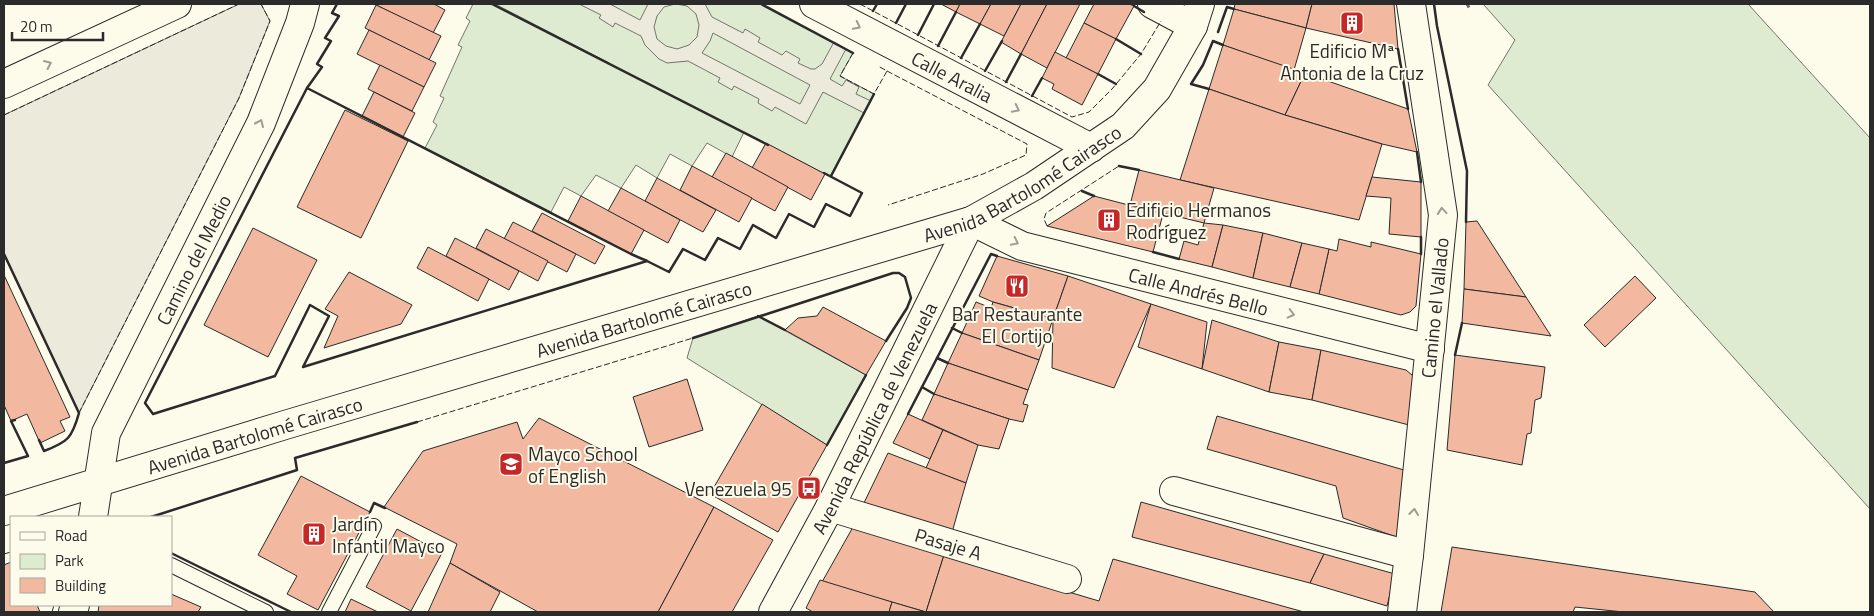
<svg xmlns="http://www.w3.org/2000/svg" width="1874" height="616" viewBox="0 0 1874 616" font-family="'Titillium Web',sans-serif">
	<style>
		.green { fill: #deebd1; stroke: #74746e }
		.parking { fill: #eceadb; stroke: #74746e; fill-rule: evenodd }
		.building { fill: #f2b8a0; stroke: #2b2b2b }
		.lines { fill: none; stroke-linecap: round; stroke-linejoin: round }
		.service-casing { stroke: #2b2b2b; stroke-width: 16 }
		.minor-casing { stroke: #2b2b2b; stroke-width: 30 }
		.tertiary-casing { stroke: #2b2b2b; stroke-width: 30 }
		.path { stroke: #6a6964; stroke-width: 3; stroke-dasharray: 4 2.5; stroke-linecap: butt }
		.service { stroke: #fdfbea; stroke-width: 14 }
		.minor { stroke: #fdfbea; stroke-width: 28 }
		.tertiary { stroke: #fdfbea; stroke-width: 28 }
		.fence { stroke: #2b2b2b; stroke-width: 1; stroke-dasharray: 6 2.5; stroke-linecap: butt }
		.wall { stroke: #2b2b2b; stroke-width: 2.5 }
		.oneway { stroke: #9e9d94 }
		.labels { text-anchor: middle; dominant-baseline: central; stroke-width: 4; stroke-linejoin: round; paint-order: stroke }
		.poi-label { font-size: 19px; fill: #2b2b2b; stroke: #fdfbea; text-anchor: start }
		.street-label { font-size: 19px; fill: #2b2b2b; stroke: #fdfbea }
	</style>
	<rect width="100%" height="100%" fill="#fdfbea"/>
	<g class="green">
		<path d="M473,4H492L609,63L495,4H761L853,53L840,76L874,94L831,177L744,132L732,157L707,143L692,166L670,154L657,178L636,165L621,188L596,175L581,196L564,187L551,212L425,148L437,125L433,122L444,98L440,96L462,47L458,45L470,21L466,18Z"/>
		<path d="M1483,4H1748L1870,138V509L1488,85L1515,40Z"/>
		<path d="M758,316L866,375L827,445L687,358L693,338Z"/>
	</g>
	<g class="parking">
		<path d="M239,4H261L270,21L239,98L79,413L4,254V115Z"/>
		<path d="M579,4H610L640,20L648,4H675L664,7L657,16L654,27L657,39L666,46L677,49L689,45L697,37L699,25L696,14L687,6L676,4H705L712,17L743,33L745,29L760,38L758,42L782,55L786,51L800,59L798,63L811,69H815L822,64L834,42L846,49L830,79L842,86L846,80L859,87L856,94L871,101L864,113L823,92L806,124L775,107L772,111L758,103L759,99L734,86L732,90L718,82L720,78L688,61L667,63L659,59L645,45L641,36L615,23L613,27L599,18L601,15ZM713,33L810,85L800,104L702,53L710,41Z"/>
	</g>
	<g class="building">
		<path d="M374,4H434L445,10L433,33Z"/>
		<path d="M941,4H960L956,12Z"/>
		<path d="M960,4H991L980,24L956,12Z"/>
		<path d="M991,4H1021L1004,36L980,24Z"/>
		<path d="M1021,4H1047L1021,54L1001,42Z"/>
		<path d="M1047,4H1080L1047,68L1021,54Z"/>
		<path d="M1094,4H1129L1134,6L1116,39L1084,23Z"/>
		<path d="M1235,4H1312L1306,28L1234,9Z"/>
		<path d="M1312,4H1394L1398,49L1306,28Z"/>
		<path d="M376,5L441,36L429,60L365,28Z"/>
		<path d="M1234,9L1306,28L1294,70L1223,45Z"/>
		<path d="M1084,23L1116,39L1098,74L1066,58Z"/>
		<path d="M369,30L436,63L424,87L357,54Z"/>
		<path d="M1223,45L1305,73L1285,115L1209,89Z"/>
		<path d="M1055,52L1098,74L1082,105L1052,89L1054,84L1042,78Z"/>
		<path d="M380,65L424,87L412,111L368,89Z"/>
		<path d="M1305,73L1408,109L1417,152L1382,144L1285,115Z"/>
		<path d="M1209,89L1285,115L1382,144L1359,220L1180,180Z"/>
		<path d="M374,92L415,113L403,137L362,116Z"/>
		<path d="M345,110L408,141L361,238L297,207Z"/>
		<path d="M766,143L825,174L811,200L752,168Z"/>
		<path d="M726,153L788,187L775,211L712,177Z"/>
		<path d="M692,166L752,198L739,222L680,190Z"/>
		<path d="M1139,170L1214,188L1204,223L1130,205Z"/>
		<path d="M1372,177L1421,182V237L1389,234L1391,198L1366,196Z"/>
		<path d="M657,178L716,210L703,232L645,201Z"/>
		<path d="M621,188L680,220L668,243L608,211Z"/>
		<path d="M581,196L644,230L631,254L568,221Z"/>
		<path d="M1094,196L1163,214L1153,252L1047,226Z"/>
		<path d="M542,213L605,246L595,264L532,231Z"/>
		<path d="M1477,221L1526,297L1464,289L1466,222Z"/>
		<path d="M513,222L576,254L567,272L504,239Z"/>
		<path d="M1204,223L1223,225L1212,267L1179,259L1184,241L1198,245Z"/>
		<path d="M1223,225L1263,233L1253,278L1212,267Z"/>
		<path d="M253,228L317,260L268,357L204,325Z"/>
		<path d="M486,229L548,261L538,281L476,248Z"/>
		<path d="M1263,233L1302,243L1290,287L1253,278Z"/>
		<path d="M455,238L519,271L509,290L446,256Z"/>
		<path d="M1339,239L1371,247V242L1421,254L1416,306L1410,312L1401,315L1319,294L1329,249L1337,251Z"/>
		<path d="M1302,243L1329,249L1319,294L1290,287Z"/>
		<path d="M428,247L489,279L478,301L417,268Z"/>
		<path d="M997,256L1068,276L1053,319L993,302L979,296Z"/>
		<path d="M349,272L412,305L401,324L324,348L338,316L325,309Z"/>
		<path d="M4,275L70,417L60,421L65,431L40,443L27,414L11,421L4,405Z"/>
		<path d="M1068,276L1151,304L1114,388L1052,368L1053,319Z"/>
		<path d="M1635,276L1656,298L1605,347L1584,325Z"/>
		<path d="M1464,289L1526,297L1551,336L1462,323Z"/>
		<path d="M976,302L991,308L993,302L1053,319L1039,360L962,333Z"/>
		<path d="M1151,304L1207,322L1202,369L1138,347Z"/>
		<path d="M823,307L886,341L866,375L785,330L798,318L817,316Z"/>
		<path d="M1212,320L1279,342L1269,392L1202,369Z"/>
		<path d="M962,333L1039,360L1028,390L948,363Z"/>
		<path d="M1279,342L1321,350L1312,400L1269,392Z"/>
		<path d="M1321,350L1406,370L1419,381L1413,426L1312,400Z"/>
		<path d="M1455,355L1545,367L1541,398L1535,400L1531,433L1527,434L1522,465L1447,450Z"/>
		<path d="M948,363L1028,390L1023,404L1028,405L1023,422L1009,419L934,394Z"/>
		<path d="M687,379L703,430L649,447L633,397Z"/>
		<path d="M934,394L1009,419L999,449L978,445L922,420Z"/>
		<path d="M762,404L827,445L778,532L710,494Z"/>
		<path d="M908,414L943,430L930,459L893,443Z"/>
		<path d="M1217,416L1411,472L1399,538L1343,518L1336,486L1207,449Z"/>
		<path d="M539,418L714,507L658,612H538L450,563L457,544L384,507L423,451L517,422L523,439Z"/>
		<path d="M943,430L978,445L966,483L926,468Z"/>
		<path d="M888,453L966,483L951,536L862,507Z"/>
		<path d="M301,476L370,512L318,610L287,594L297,576L258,555Z"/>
		<path d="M1141,502L1324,554L1310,583L1132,537Z"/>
		<path d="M714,507L773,540L732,612H658Z"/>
		<path d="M853,527L944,555L926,612L822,582Z"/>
		<path d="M397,529L442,553L411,611L366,587Z"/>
		<path d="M1452,547L1755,592L1774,612H1624L1575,607L1573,612H1441Z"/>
		<path d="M1324,554L1395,574L1387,606L1310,583Z"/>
		<path d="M944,555L1099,601L1113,559L1304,612H926Z"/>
		<path d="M11,562V605H37L40,612H4V565Z"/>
		<path d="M450,563L500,592L490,612H428Z"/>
		<path d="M820,580L892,602L889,612H813L806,608Z"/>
		<path d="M171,594L201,607L198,612H98L99,605H171Z"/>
		<path d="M351,599L378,612H345Z"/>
		<path d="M892,602L926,612H889Z"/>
	</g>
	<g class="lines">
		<g class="service-casing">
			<g id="service">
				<path d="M171,565L266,612"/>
				<path d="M329,612L374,526"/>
			</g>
		</g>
		<g class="minor-casing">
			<g id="minor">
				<path id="s1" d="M814,4L1091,148"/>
				<path d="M1152,4L1193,26"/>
				<path d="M4,84L177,4"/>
				<path id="s2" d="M971,221L1022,246L1430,349"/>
				<path d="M1174,491L1409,555"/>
				<path id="s3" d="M830,507L1067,579"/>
				<path id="s4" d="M93,517L106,433L261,123L300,23L305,4"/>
				<path d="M73,612L75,605"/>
				<path id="s5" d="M1402,612L1409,555L1443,215L1411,4"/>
			</g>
		</g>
		<g class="tertiary-casing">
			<g id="tertiary">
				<path id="s6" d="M4,511L285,425L971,221L1034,186L1123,126L1157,89L1193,26L1200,4"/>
				<path id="s7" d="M773,612L830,507L971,221"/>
			</g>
		</g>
		<path class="path" d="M1467,4L1470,9"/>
		<use href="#service" class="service"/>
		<use href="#minor" class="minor"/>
		<use href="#tertiary" class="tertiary"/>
		<g class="fence">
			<path d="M860,4L1072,117L1089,112L1112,89L1141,54L1161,21"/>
			<path d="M853,53L840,76L874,94L887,71L878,66"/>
			<path d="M887,71L1027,144L1026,155L983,174L888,205"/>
			<path d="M4,115L239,4"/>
			<path d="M1047,226L1044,219L1046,213L1119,166"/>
			<path d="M79,413L239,98L270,21L261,4H258"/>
			<path d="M417,422L693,338"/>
			<path d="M4,554L11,552"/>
			<path d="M52,612L54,605"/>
		</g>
		<g class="wall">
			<path d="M492,4L768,145"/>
			<path d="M761,4L853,53"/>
			<path d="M1434,4L1437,26L1467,171L1466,222"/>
			<path d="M1134,6L1144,12"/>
			<path d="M873,11L877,4"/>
			<path d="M896,23L906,4"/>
			<path d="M1218,32L1227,7L1234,9"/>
			<path d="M918,35L934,4"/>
			<path d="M1116,39L1141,54"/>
			<path d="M938,46L956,12"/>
			<path d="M1398,49L1408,109"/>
			<path d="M961,58L980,24"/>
			<path d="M985,71L1002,41"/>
			<path d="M1098,74L1116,84"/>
			<path d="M1006,82L1021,54"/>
			<path d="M307,88L631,254L647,261L303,367L329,316L310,305L275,376L153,414L145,403Z"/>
			<path d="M307,88L322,67L317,64L331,41L325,38L339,16L332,13L337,4"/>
			<path d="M1209,89L1191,84L1203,65L1213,41L1223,45"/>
			<path d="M1032,96L1042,78"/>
			<path d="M1417,152L1421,182"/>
			<path d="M1119,166L1139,170"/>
			<path d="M831,176L874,94"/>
			<path d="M1082,191L1094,196"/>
			<path d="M1421,237V254"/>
			<path d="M1153,252L1179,259"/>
			<path d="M4,254L79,413C72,438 68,442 44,451L39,440"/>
			<path d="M645,260L669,272L683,249L705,260L718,238L740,249L753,225L776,238L789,214L814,227L826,204L850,216L862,193L824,173"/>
			<path d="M758,316L785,330"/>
			<path d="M952,328L962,333"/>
			<path d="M693,338L893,273H899L905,277L911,298L907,308L886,341"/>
			<path d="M1455,355L1462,323"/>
			<path d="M937,358L948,363"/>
			<path d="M922,387L934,394"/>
			<path d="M908,414L991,254L997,256"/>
			<path d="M827,445L866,375"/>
			<path d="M4,463L28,456L11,421L15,420"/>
			<path d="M370,512L374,503L385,508"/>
			<path d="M151,517L297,470L295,458L417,422"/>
			<path d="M171,553L291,612"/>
		</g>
	</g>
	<defs><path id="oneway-chevron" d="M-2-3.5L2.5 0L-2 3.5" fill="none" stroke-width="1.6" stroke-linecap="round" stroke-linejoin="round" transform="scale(1.25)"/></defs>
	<g class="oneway">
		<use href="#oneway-chevron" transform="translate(857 26) rotate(27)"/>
		<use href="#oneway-chevron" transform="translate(48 64) rotate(-25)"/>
		<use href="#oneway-chevron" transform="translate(1016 109) rotate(27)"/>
		<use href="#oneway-chevron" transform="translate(260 123) rotate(-66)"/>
		<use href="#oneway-chevron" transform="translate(1442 211) rotate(-95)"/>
		<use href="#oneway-chevron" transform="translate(1015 242) rotate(26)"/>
		<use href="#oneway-chevron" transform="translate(1291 314) rotate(14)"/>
		<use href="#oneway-chevron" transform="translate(1414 512) rotate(-84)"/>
	</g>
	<defs>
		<g id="building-square" transform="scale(1.25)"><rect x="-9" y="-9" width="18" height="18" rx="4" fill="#c62828" stroke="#fdfbea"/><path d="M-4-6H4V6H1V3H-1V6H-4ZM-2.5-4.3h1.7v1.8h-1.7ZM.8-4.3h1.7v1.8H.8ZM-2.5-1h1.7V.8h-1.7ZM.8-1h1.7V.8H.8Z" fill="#fff"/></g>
		<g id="restaurant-square" transform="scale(1.25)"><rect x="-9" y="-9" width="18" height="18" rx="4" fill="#c62828" stroke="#fdfbea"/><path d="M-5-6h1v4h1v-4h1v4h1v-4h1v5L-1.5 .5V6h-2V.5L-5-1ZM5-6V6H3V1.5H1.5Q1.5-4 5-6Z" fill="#fff"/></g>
		<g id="school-square" transform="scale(1.25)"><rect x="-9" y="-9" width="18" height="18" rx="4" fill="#c62828" stroke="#fdfbea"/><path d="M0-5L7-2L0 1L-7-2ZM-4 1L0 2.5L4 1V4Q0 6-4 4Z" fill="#fff"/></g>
		<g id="bus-square" transform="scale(1.25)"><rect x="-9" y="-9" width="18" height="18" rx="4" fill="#c62828" stroke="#fdfbea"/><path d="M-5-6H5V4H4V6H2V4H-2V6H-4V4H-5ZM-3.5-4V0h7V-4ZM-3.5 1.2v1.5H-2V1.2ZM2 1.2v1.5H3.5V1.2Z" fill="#fff"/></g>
	</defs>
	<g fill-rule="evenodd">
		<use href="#building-square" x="1352" y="23"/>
		<use href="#building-square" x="1109" y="220"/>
		<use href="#restaurant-square" x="1017" y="286"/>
		<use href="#school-square" x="511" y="464"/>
		<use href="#bus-square" x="809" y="488"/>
		<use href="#building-square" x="314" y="534"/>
	</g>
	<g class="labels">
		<g class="poi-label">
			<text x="1352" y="50" text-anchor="middle">Edificio Mª<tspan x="1352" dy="22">Antonia de la Cruz</tspan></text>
			<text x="1126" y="209">Edificio Hermanos<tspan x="1126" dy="22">Rodríguez</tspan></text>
			<text x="1017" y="313" text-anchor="middle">Bar Restaurante<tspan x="1017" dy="22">El Cortijo</tspan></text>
			<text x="528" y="453">Mayco School<tspan x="528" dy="22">of English</tspan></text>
			<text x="792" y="488" text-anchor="end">Venezuela 95</text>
			<text x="332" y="523">Jardín<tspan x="332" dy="22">Infantil Mayco</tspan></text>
		</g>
		<g class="street-label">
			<text stroke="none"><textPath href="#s1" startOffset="156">Calle Aralia</textPath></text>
			<text stroke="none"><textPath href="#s6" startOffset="1072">Avenida Bartolomé Cairasco</textPath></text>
			<text stroke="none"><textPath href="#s4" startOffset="279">Camino del Medio</textPath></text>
			<text stroke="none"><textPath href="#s2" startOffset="239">Calle Andrés Bello</textPath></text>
			<text stroke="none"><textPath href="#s5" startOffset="306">Camino el Vallado</textPath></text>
			<text stroke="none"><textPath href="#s6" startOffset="668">Avenida Bartolomé Cairasco</textPath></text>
			<text stroke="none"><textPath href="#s7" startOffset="219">Avenida República de Venezuela</textPath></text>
			<text stroke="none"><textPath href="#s6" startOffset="262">Avenida Bartolomé Cairasco</textPath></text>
			<text stroke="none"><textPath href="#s3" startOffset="124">Pasaje A</textPath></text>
		</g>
	</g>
	<rect width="1874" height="616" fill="none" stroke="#2b2b2b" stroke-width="10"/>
	<rect x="10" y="516" width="162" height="90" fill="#fdfbea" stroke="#a9a89e"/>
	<rect x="20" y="532" width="25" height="8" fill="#fdfbea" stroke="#a9a89e"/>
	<text x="55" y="541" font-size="15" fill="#2b2b2b">Road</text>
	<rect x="20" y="554" width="25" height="15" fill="#deebd1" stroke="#a9a89e"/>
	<text x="55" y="566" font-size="15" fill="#2b2b2b">Park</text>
	<rect x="20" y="578" width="25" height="15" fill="#f2b8a0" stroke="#a9a89e"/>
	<text x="55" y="591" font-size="15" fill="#2b2b2b">Building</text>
	<path d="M12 32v8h91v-8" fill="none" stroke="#2b2b2b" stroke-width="2.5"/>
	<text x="20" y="32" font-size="15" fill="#2b2b2b" stroke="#fdfbea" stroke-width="4" paint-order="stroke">20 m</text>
</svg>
